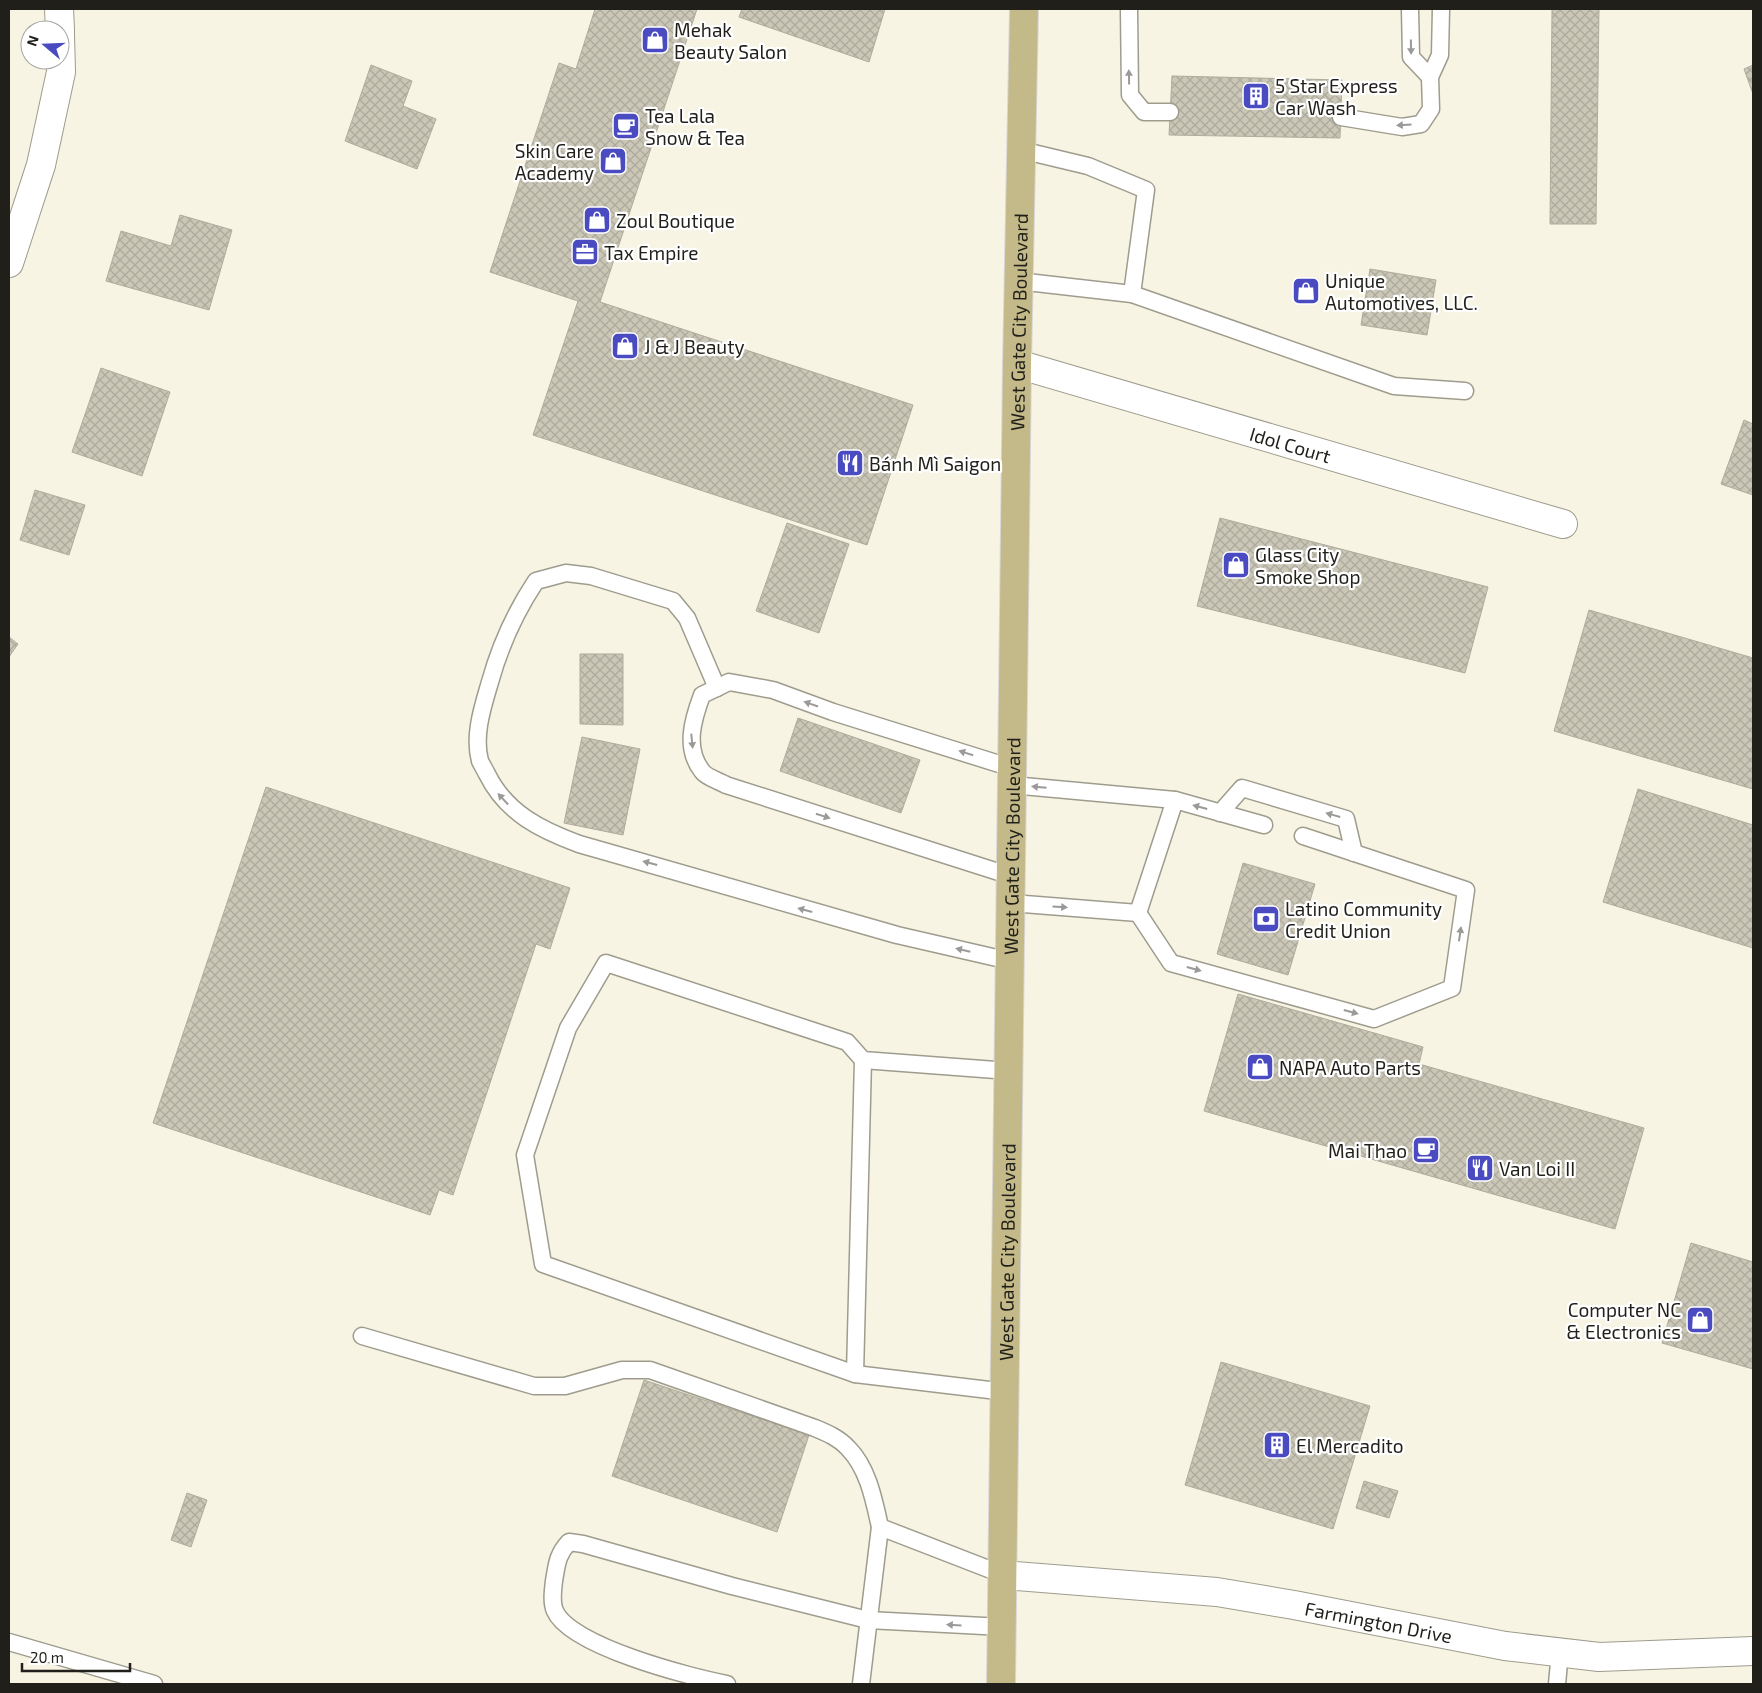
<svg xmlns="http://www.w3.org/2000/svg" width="1762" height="1693" viewBox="0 0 1762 1693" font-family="'Exo 2',sans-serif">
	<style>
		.building { fill: url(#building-cross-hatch); stroke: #afab9d }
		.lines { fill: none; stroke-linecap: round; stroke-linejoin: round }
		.lane-casing { stroke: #9f9c8d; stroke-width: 19 }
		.street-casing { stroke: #9f9c8d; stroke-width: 30 }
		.secondary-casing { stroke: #9f9c8d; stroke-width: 30 }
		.primary-casing { stroke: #d7d7d6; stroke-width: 30 }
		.lane { stroke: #fff; stroke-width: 16 }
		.street { stroke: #fff; stroke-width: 28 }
		.secondary { stroke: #fff; stroke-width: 28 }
		.primary { stroke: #c4b988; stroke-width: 28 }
		.oneway { fill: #9b9a98 }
		.labels { text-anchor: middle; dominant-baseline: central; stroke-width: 4.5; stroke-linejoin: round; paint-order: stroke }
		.poi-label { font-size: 19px; fill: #201f19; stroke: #fff; text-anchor: start }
		.street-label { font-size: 19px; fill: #201f19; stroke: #fff }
	</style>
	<defs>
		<pattern id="building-cross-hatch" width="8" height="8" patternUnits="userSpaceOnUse" patternTransform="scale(1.25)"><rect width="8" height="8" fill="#cac7b7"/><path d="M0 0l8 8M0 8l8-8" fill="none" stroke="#adaa9d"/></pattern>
	</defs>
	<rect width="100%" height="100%" fill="#f7f4e4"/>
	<g class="building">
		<path d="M595,9H697L600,302L913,405L867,545L533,435L578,301L490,272L559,63L576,69Z"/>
		<path d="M742,9H885L869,62L739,17Z"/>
		<path d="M1552,9H1599L1596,224H1550Z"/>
		<path d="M371,65L412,81L403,106L436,119L417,169L345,141Z"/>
		<path d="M1753,65V94L1744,69Z"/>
		<path d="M1172,76L1342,80L1340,138L1169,135Z"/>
		<path d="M180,215L232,230L209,310L106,281L121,231L171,246Z"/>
		<path d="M1370,269L1436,280L1427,335L1361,325Z"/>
		<path d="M101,368L170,392L142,476L72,452Z"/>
		<path d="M1744,420L1753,424V495L1721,484Z"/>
		<path d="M35,490L85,505L69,555L20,540Z"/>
		<path d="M1220,518L1488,587L1465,673L1197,606Z"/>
		<path d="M787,523L849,544L819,633L756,611Z"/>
		<path d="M1589,610L1753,658V789L1554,731Z"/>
		<path d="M9,637L18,644L9,657Z"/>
		<path d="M580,654H623V725L580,724Z"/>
		<path d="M798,718L920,760L901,813L780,771Z"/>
		<path d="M582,737L640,749L623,835L564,823Z"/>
		<path d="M266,787L570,888L550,949L536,944L453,1195L439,1190L430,1215L153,1123Z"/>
		<path d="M1638,789L1753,825V948L1603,902Z"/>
		<path d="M1243,863L1315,884L1288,975L1217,954Z"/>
		<path d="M1238,994L1423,1047L1419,1064L1644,1128L1615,1229L1204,1111Z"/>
		<path d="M1691,1243L1753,1262V1369L1662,1343Z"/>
		<path d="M1221,1362L1370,1406L1333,1529L1185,1485Z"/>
		<path d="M644,1380L809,1435L777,1532L612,1476Z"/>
		<path d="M1364,1481L1398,1491L1389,1518L1356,1508Z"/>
		<path d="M187,1493L207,1500L191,1547L171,1540Z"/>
	</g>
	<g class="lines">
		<g class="lane-casing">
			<g id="lane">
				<path d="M1129,9L1130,95L1144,112H1170"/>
				<path d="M1410,9L1411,57L1430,77"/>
				<path d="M1341,117L1402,127L1421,124L1431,109L1430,77L1440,55L1441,9"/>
				<path d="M1021,150L1088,166L1146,190L1132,294"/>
				<path d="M1018,281L1132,294L1394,386L1465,391"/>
				<path d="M717,688L687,618L673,601L591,576L566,573L536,581C516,611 500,646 490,682C483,706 473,735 480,761C482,765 485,770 487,774C506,813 541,830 579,844L897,935L1010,961"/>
				<path d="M1012,785L1175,800L1264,825"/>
				<path d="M1220,813L1242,788L1346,819L1354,853"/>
				<path d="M1011,876L726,785C719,781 706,777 702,771C684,748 693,719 702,695L729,682L773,690L833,712L1012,768"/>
				<path d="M1011,903L1138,913L1171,963L1374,1019L1452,988L1466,890L1303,836"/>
				<path d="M1138,913L1175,800"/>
				<path d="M362,1336L534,1386H565L622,1370H650L815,1428C827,1433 839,1438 848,1448C868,1468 874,1500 880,1527L1004,1575"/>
				<path d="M855,1374L863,1060"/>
				<path d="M1006,1392L855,1374L543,1264L525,1155L568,1028L606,963L847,1042L863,1060L1009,1071"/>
				<path d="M9,1642L154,1684"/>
				<path d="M727,1684C690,1677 570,1646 555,1611C551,1602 553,1590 554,1581C557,1564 557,1555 569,1542L583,1544L732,1586L868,1620L1003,1627"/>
				<path d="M861,1684L880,1527"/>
				<path d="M1557,1684L1560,1652"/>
			</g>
		</g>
		<g class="street-casing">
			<g id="street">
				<path d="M59,9L60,30"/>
				<path d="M9,263L41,165L61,72L60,34"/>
				<path id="s1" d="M1017,364L1563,524"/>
			</g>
		</g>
		<g class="secondary-casing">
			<g id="secondary">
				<path id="s2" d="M1004,1575L1217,1592L1294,1605L1505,1646L1599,1657L1753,1651"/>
			</g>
		</g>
		<g class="primary-casing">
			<g id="primary">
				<path id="s3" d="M1001,1684L1017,364L1024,9"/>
			</g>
		</g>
		<use href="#lane" class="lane"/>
		<use href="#street" class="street"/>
		<use href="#secondary" class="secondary"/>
		<use href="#primary" class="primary"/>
	</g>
	<defs><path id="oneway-solid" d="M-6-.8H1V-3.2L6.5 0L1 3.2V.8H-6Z" transform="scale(1.25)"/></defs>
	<g class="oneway">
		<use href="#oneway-solid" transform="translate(1411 47) rotate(89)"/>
		<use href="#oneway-solid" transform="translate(1129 77) rotate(-91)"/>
		<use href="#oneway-solid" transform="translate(1404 125) rotate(177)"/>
		<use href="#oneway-solid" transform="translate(811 704) rotate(-161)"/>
		<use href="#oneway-solid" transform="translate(692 741) rotate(84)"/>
		<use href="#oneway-solid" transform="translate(966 753) rotate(-162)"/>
		<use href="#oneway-solid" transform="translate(1039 787) rotate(-175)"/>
		<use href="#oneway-solid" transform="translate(503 799) rotate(-133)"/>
		<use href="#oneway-solid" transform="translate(1200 807) rotate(-165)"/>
		<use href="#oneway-solid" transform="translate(1333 815) rotate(-164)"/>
		<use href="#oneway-solid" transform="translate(823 816) rotate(18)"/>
		<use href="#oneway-solid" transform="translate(650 863) rotate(-165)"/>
		<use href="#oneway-solid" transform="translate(1060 907) rotate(4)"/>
		<use href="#oneway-solid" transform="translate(805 910) rotate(-165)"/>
		<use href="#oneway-solid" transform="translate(1460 934) rotate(-82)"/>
		<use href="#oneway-solid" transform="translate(963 950) rotate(-167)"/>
		<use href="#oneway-solid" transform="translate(1194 969) rotate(15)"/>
		<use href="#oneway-solid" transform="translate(1351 1012) rotate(15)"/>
		<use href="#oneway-solid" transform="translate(954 1625) rotate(-177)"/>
	</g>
	<defs>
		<g id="shop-square" transform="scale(1.4375)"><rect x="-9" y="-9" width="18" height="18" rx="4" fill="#4a4bc1" stroke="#fff"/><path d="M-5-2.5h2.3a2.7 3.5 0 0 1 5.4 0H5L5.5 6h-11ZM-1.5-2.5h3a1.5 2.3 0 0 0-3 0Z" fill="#fff"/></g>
		<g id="building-square" transform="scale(1.4375)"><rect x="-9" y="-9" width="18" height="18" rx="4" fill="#4a4bc1" stroke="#fff"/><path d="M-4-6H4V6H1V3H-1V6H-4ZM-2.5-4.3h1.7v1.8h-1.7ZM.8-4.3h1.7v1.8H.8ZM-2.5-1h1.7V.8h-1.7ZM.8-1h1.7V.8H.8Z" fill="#fff"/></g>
		<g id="cafe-square" transform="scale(1.4375)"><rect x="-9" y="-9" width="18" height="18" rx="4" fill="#4a4bc1" stroke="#fff"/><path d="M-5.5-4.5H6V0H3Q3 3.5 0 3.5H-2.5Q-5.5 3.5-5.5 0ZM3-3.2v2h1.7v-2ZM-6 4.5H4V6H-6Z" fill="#fff"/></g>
		<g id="office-square" transform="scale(1.4375)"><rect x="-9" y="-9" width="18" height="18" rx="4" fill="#4a4bc1" stroke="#fff"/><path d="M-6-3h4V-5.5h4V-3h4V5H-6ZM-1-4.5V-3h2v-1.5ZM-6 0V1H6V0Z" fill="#fff"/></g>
		<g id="restaurant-square" transform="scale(1.4375)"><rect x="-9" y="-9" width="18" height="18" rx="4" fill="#4a4bc1" stroke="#fff"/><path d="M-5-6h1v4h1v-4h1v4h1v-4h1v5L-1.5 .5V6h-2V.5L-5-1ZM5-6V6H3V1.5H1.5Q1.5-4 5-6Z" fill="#fff"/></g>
		<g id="bank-square" transform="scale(1.4375)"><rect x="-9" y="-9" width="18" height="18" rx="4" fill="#4a4bc1" stroke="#fff"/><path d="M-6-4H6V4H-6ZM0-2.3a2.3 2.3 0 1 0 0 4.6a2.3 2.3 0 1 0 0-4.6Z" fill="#fff"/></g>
	</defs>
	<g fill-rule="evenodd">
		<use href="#shop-square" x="655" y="40"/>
		<use href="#building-square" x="1256" y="96"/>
		<use href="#cafe-square" x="626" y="126"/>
		<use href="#shop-square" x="613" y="161"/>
		<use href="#shop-square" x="597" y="220"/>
		<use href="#office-square" x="585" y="252"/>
		<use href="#shop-square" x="1306" y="291"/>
		<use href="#shop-square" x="625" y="346"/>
		<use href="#restaurant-square" x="850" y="463"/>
		<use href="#shop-square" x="1236" y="565"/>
		<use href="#bank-square" x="1266" y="919"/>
		<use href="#shop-square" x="1260" y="1067"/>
		<use href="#cafe-square" x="1426" y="1150"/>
		<use href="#restaurant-square" x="1480" y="1168"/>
		<use href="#shop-square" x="1700" y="1320"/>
		<use href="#building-square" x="1277" y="1445"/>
	</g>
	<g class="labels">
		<g class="poi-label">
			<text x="674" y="29">Mehak<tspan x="674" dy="22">Beauty Salon</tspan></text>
			<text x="1275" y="85">5 Star Express<tspan x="1275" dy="22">Car Wash</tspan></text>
			<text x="645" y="115">Tea Lala<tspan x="645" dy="22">Snow &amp; Tea</tspan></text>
			<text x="594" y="150" text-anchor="end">Skin Care<tspan x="594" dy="22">Academy</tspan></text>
			<text x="616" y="220">Zoul Boutique</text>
			<text x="604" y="252">Tax Empire</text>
			<text x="1325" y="280">Unique<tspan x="1325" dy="22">Automotives, LLC.</tspan></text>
			<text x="644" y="346">J &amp; J Beauty</text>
			<text x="869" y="463">Bánh Mì Saigon</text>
			<text x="1255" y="554">Glass City<tspan x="1255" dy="22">Smoke Shop</tspan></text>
			<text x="1285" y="908">Latino Community<tspan x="1285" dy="22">Credit Union</tspan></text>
			<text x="1279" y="1067">NAPA Auto Parts</text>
			<text x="1407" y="1150" text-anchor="end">Mai Thao</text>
			<text x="1499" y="1168">Van Loi II</text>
			<text x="1681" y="1309" text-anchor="end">Computer NC<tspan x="1681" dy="22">&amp; Electronics</tspan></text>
			<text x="1296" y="1445">El Mercadito</text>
		</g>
		<g class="street-label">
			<text stroke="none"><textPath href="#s3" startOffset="1362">West Gate City Boulevard</textPath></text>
			<text stroke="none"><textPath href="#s1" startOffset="285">Idol Court</textPath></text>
			<text stroke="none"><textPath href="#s3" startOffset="838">West Gate City Boulevard</textPath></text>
			<text stroke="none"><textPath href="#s3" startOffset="432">West Gate City Boulevard</textPath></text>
			<text stroke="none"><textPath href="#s2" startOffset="378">Farmington Drive</textPath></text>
		</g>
	</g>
	<rect width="1762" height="1693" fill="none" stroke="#201f19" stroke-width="20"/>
	<g transform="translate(45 45) rotate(289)"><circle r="24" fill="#ffffff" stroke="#a6a5a3"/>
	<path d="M0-4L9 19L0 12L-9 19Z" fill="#4a4bc1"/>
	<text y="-8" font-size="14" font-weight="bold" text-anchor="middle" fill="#201f19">N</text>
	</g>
	<path d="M22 1663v8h108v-8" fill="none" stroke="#201f19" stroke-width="2.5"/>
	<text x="30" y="1663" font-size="15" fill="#201f19" stroke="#ffffff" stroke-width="4" paint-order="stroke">20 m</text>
</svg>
